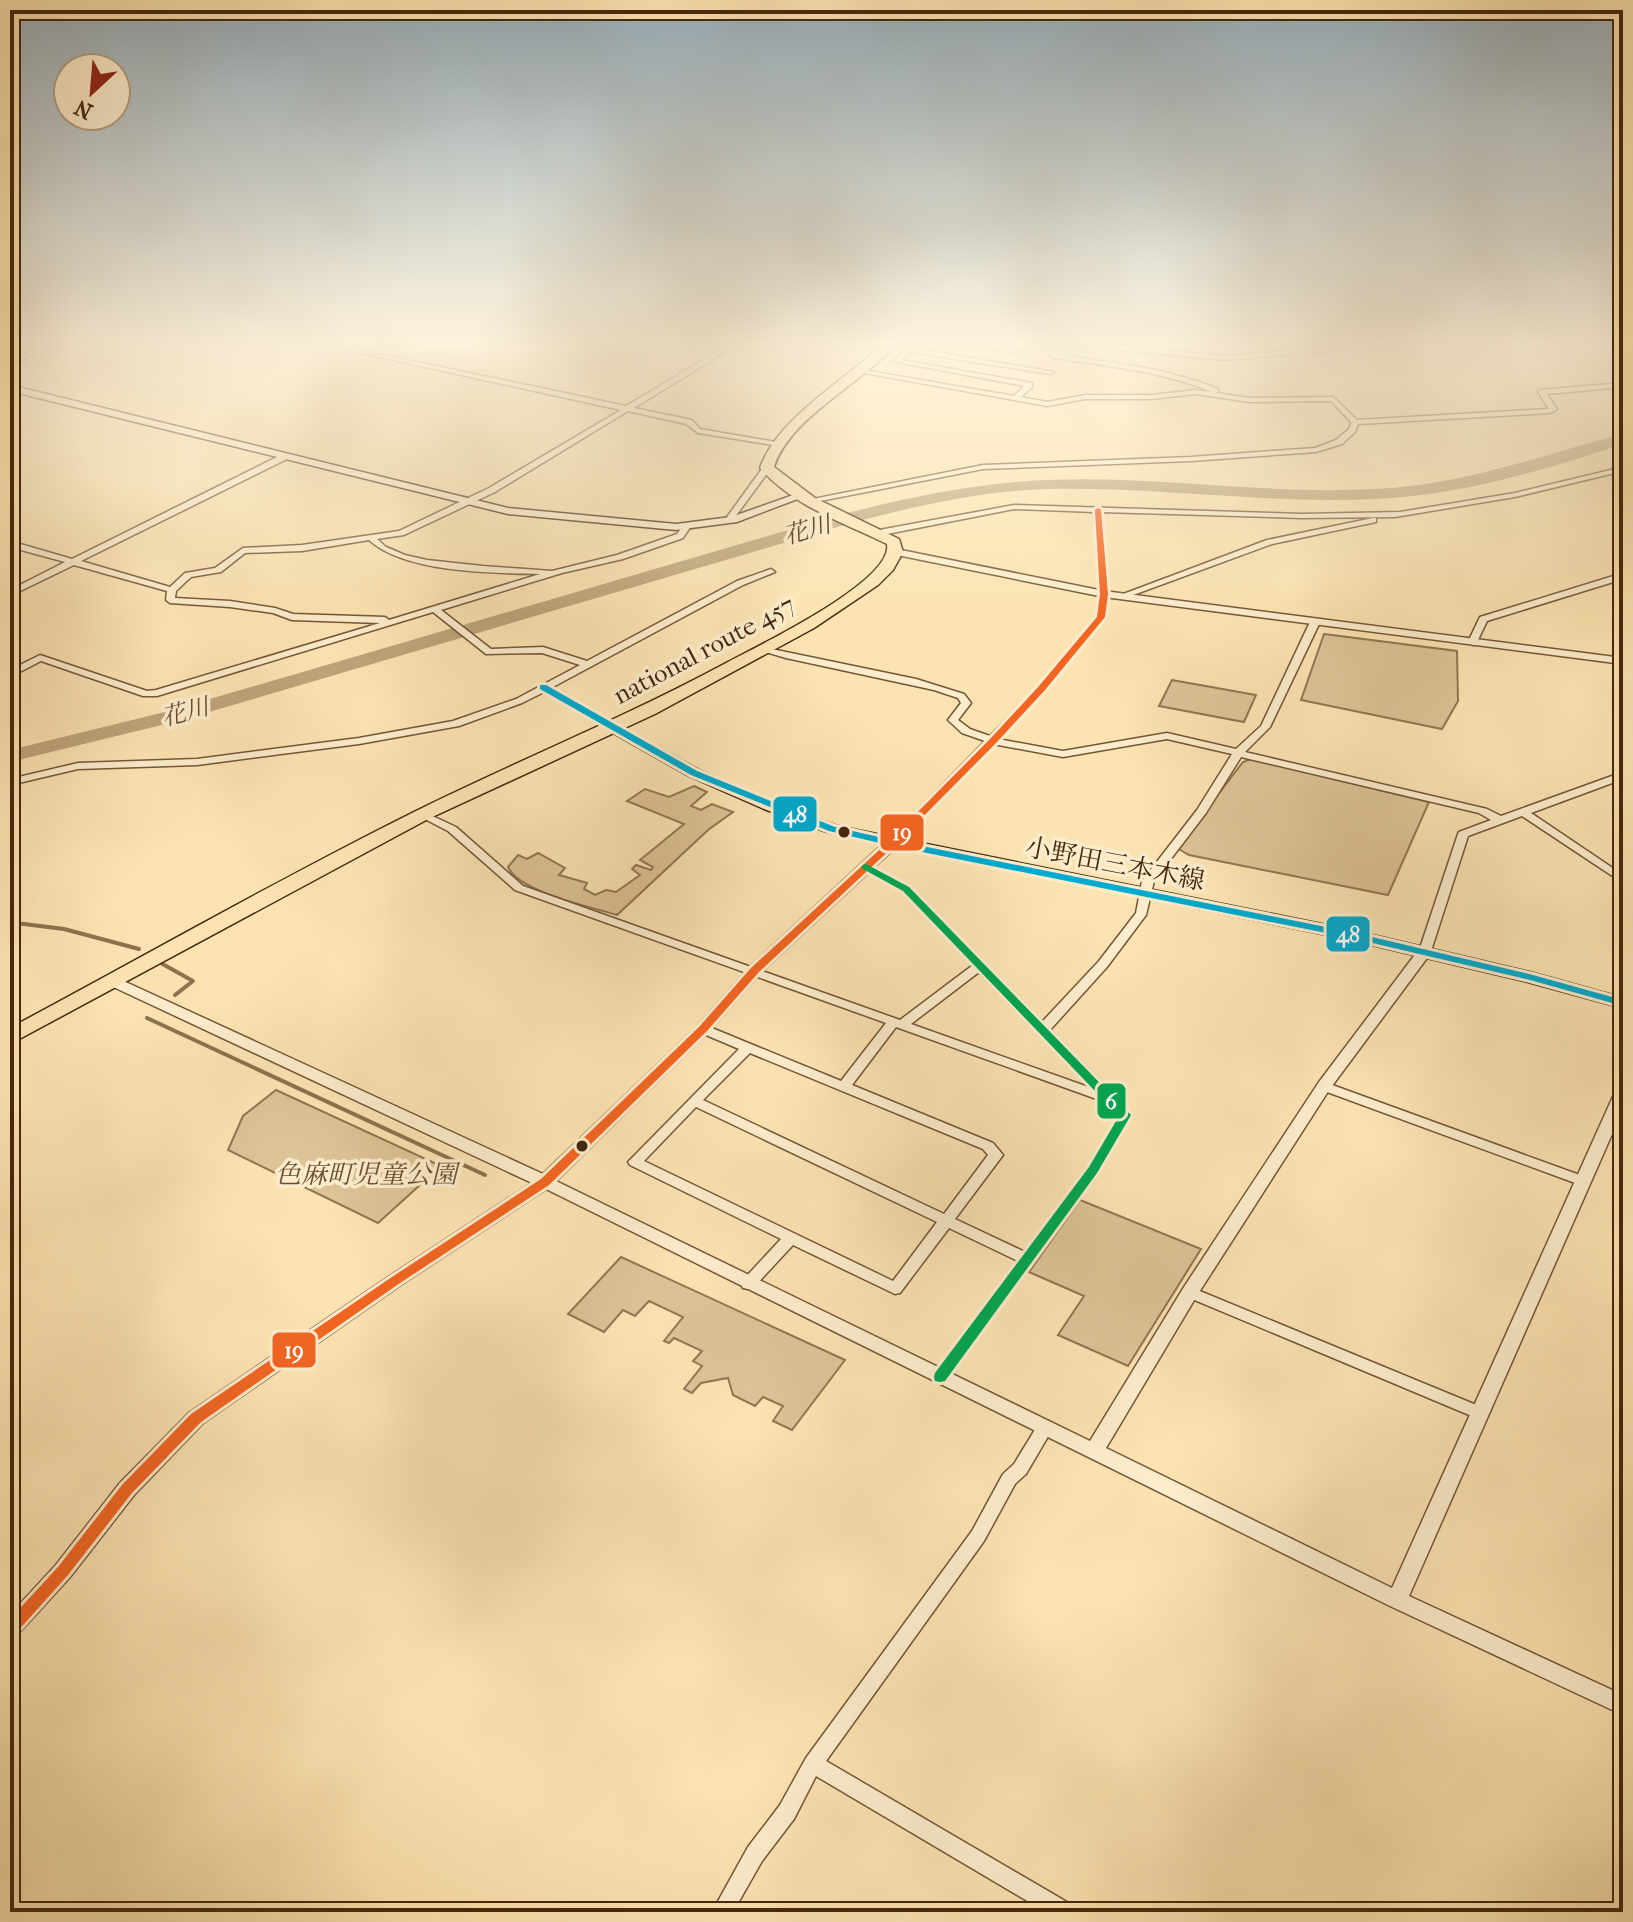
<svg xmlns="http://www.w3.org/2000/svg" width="1633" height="1922" viewBox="0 0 1633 1922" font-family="'IM FELL French Canon','Noto Serif JP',serif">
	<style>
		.green { fill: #ddc496; stroke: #927652; stroke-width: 2 }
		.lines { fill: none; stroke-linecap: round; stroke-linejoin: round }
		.stream-far1 { stroke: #8e724e; stroke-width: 3 }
		.stream { stroke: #8e724e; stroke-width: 4 }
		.river { fill: #bea47a; fill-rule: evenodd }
		.minor-casing { stroke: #745636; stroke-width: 3 }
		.tertiary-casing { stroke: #745636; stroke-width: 3 }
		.secondary-casing { stroke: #46270d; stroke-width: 3 }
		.trunk-casing { stroke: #46270d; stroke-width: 3 }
		.minor { fill: #fdedcd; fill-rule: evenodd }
		.tertiary { fill: #fdedcd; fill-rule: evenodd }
		.secondary { fill: #fdedcd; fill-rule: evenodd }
		.trunk { fill: #fce4b2; fill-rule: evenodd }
		.bus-1-casing { stroke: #fdedcd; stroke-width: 6 }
		.bus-2-casing { stroke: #fdedcd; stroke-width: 6 }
		.bus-3-casing { stroke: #fdedcd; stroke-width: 6 }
		.bus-1 { fill: #f26522; fill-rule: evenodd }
		.bus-2 { fill: #00a9ce; fill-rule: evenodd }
		.bus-3 { fill: #00a651; fill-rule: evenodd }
		.bus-dot { fill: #46270d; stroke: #fdedcd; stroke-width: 3 }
		.labels { text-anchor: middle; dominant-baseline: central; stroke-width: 7; stroke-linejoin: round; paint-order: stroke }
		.far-water-label { font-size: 24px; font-style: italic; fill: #6a4c2e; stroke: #fdedcd }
		.street-label { font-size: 26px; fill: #46270d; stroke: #fdedcd }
		.park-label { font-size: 26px; font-style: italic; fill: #6c4e2f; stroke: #fdedcd }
		.line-badge { stroke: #fdedcd; stroke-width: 3 }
		.badge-label { font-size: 22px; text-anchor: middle; font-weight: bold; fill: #fff }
	</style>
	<rect width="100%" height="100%" fill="#fce4b2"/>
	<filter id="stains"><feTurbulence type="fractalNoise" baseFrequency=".0025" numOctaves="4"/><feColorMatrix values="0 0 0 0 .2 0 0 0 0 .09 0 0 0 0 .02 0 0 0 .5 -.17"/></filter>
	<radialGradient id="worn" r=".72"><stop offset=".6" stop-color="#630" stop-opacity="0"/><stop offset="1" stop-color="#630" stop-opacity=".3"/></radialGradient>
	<g class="green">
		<path d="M1324,634L1457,651L1458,701L1442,729L1301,700Z"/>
		<path d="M1172,680L1256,695L1244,722L1159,706Z"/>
		<path d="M1251,759L1429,802L1388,895L1189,855L1177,848L1243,762Z"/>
		<path d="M694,786L707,792L691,806L701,810L712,804L733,812L708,830L617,915C591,907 519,892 508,867L518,855L527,859L538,853L565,868L559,875L587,883L584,889L595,895L606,890L616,892L640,875L632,869L636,865L651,870L653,867L640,860L684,824L627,801L645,789L669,797Z"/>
		<path d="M276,1090L441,1166L378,1223L228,1150L243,1116Z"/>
		<path d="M1080,1200L1201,1249L1128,1366L1058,1335L1084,1296L1029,1272Z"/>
		<path d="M621,1257L845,1360L792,1430L773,1421L783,1406L763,1397L755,1406L733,1395L728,1378L701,1383L692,1393L684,1389L702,1366L693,1361L702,1351L674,1338L669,1343L664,1341L683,1317L649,1301L635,1316L623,1310L604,1332L568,1314Z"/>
	</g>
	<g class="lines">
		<path class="stream-far1" d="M10,922L32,925"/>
		<g class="stream">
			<path d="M16,923L64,929L139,949"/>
			<path d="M159,962L193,981L175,995"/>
			<path d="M147,1018L485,1175"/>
		</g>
		<path class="river" d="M1623,434V444C1542,471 1460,495 1374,499C1267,504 1160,487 1052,489C985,490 919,505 855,522L182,720L10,762V750L169,711L843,514C910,497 977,483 1046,480C1156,475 1265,495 1374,489C1465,485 1537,456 1623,434Z"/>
		<g class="minor-casing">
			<g id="minor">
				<path d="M320,344H333L626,406L730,344H738L634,408L692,420L700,429L776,442H779V446L698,433L686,424L628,411L495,492L404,535L377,539L386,547L405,555L427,560L483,566L552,571L617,555L677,534L684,524L691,526L683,538L623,559L562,573L441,610L491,649L543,647L587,661L737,581L771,569L775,572L743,585L551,688L617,725V729H609L544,692L522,703L459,726L359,744L197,765L78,769L10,785V779L78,763L197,759L359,738L453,721L516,699L580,665L542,653L486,654L433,612L157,696H143L41,661L10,677V670L40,655L147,691L156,690L380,623L292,620L273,613L230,607L170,603L166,600L167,591L74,565L10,596V590L65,562L10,547V541L72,559L283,454H289V458L81,561L170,587L185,573L215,568L243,548L302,545L399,531L489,488L621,410ZM369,540C405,573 492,573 540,574L389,620L385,617L293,614L275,608L230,601L175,598L176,591L191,577L221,572L245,553L302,551Z"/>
				<path d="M953,344H983L1024,353L1021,355C996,350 966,340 942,353L1054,372L1050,374L911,352L901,360L1032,383V387L1021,397L1047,402L1085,395H1152L1195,390L1212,392C1159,370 1106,367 1051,357L1050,356L1056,347L1038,346L1035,344H1102L1224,356L1366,344H1394L1391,346L1224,360L1101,348L1062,347L1057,355C1112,362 1166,368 1218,389L1219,391L1216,393L1250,398L1333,397L1357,420L1549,409L1538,392L1539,390L1623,383V387L1547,394L1557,409L1551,413L1358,424L1355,432L1342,444L1316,452L1191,461L983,469L810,503L809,501L813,499L983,465L1191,457L1315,448L1336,440L1349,429L1351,422L1331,401L1250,402L1195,394L1152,399H1085L1047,406L859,372L863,370L1014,396L1024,386L892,361L908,349L935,352Z"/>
				<path d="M1612,344L1623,346V351Z"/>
				<path d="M764,466L771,468L735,517L736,522H730L727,517Z"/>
				<path d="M1623,467V471L1515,497L1395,517L1302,518L1102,512L1108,594L1106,617L1045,690L998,739L1063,751L1167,733L1236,749L1261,726L1310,622L1315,619L1320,622L1270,727L1245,752L1487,809L1501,816L1623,772V779L1531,813L1623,875V883L1522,816L1468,836L1431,951L1425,955L1421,954L1419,951L1458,834L1459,832L1491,820L1479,813L1241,757L1206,813L1154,881L1146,915L1107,967L1050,1030L1114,1096L1120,1098L1121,1103L1132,1115L1098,1173L945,1381L940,1383L935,1381L932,1377L935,1373L1018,1261L949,1228L900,1293L895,1294L793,1245L753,1288L748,1289L743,1288L741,1284L743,1280L781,1239L630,1165L628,1162L739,1049L699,1032L697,1029L699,1026H707L841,1081L886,1023L515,890L448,831L417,815L422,812L426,813L456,827L523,886L900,1020L973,965L902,891L860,867L862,865H870L910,887L1042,1022L1099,961L1136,913L1142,881L1197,810L1232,754L1167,739L1063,757L993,744L896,845H888L886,843L888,841L985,741L962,733L948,720L961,703L958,698L934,690L786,658L762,651V647L916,679L964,694L971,703L958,720L970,729L990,736L1039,686L1097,617L1100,594L1094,512L1014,509L877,536L873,533L874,531L1014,505L1302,514L1400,512L1515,493ZM979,972L1091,1088L911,1024ZM896,1027L1105,1102L1118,1116L1088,1167L1025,1252L955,1219L1003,1155L993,1143L852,1085ZM750,1053L983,1149L988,1155L944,1214L703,1100ZM696,1107L937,1222L893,1281L644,1161Z"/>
				<path d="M1373,518H1376V522L1272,544L1125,598H1119L1118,596L1267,540Z"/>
				<path d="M1623,573V579L1487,621L1476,644L1473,645L1468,642L1480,617Z"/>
				<path d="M1324,1082L1588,1178L1590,1181L1588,1184H1578L1319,1089L1317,1086Z"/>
				<path d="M1190,1287L1486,1409L1488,1413L1486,1417L1480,1419L1474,1417L1185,1296L1183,1292L1185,1288Z"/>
				<path d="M1045,1422L1051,1423L1053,1428L1026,1474L1015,1484L984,1541L826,1761L1072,1905L1075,1912H1046L816,1776L794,1819L762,1861L733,1912H712L748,1847L780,1805L806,1758L972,1531L1003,1474L1014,1464L1039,1423Z"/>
			</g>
		</g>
		<g class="tertiary-casing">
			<g id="tertiary">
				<path d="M50,344H61L10,365V360Z"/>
				<path d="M896,549L1104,591L1623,658V664L1104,597L892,554L891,552Z"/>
				<path d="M892,839L898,843L897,846L760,973L708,1032L556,1181L1090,1441L1184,1287L1319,1082L1420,948H1430L1432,951L1430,954L1329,1090L1196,1297L1106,1448L1392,1588L1615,1092L1623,1087V1109L1409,1596L1623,1695V1715L1390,1606L546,1189L399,1286L203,1423L134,1495L70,1577L17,1635L10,1638V1615L56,1565L120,1483L189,1413L387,1278L532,1183L107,984L105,981L107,978H117L543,1174L698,1026L750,967L887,840Z"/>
			</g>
		</g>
		<g class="secondary-casing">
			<g id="secondary">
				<path d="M10,385L508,508L676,524L731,517L799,493L808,495L737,522L676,530L508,514L10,391Z"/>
				<path d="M613,723L699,770L774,803L837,826L1351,930L1533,973L1623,998V1008L1528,982L1351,940L827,832L764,809L689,776L608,730L606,727Z"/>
			</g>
		</g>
		<g class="trunk-casing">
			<path id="trunk" d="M883,344H896C862,384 790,417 774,467L815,498L899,539L903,552L893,570L878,585L814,628L655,714L428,819L10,1044V1028C145,956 279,879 416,811C519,760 626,717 728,662C758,646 894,581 887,544C844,523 793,506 760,468C777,418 846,380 883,344Z"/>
		</g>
		<use href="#minor" class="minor"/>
		<use href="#tertiary" class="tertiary"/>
		<use href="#secondary" class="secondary"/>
		<use href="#trunk" class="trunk"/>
		<g class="bus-1-casing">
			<path id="bus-1" d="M1098,508L1101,510L1108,594L1105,617L1045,690L996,743L895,845L759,972L707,1031L549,1185L397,1285L201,1422L132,1493L68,1575L15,1634L10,1636V1619L58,1567L122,1485L191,1414L389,1279L541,1179L699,1027L751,968L889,841L990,739L1039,686L1097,617L1100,594L1095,510Z"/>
		</g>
		<g class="bus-2-casing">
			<path id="bus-2" d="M540,685H546L697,771L835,827L892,840L1351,932L1533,975L1623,1000V1006L1530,980L1351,938L892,846L829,831L691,775L540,689Z"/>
		</g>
		<g class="bus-3-casing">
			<path id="bus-3" d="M866,864L909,887L1131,1115L1097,1173L945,1381L940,1382L935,1381L934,1377L935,1373L1089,1167L1119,1116L903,891L863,869L861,867L863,865Z"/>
		</g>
		<use href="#bus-1" class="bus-1"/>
		<use href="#bus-2" class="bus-2"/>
		<use href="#bus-3" class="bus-3"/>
	</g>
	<linearGradient id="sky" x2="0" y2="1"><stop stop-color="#97aebc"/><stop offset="0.56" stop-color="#fef3dc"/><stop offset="1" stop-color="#fef3dc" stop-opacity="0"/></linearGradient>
	<rect width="1633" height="613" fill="url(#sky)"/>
	<g class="bus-dot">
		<circle cx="844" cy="832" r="7"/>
		<circle cx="582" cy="1146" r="7"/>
	</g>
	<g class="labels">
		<g class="far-water-label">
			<text transform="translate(807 530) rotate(-16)">花川</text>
			<text transform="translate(185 712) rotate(-15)">花川</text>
		</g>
		<g class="street-label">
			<text transform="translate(704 650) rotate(-28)">national route 457</text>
			<text transform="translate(1115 864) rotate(11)">小野田三本木線</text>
		</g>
		<g class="park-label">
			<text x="366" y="1174">色麻町児童公園</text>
		</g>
	</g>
	<g class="line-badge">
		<rect x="772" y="795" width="46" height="38" rx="8" fill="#00a9ce"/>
		<rect x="879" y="813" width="46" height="39" rx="8" fill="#f26522"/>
		<rect x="1325" y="915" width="46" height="38" rx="8" fill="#00a9ce"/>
		<rect x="1096" y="1082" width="31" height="38" rx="8" fill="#00a651"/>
		<rect x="271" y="1331" width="46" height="38" rx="8" fill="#f26522"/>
	</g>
	<g class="badge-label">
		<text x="795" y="822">48</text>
		<text x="902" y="840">19</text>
		<text x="1348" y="942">48</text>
		<text x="1111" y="1109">6</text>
		<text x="294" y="1358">19</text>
	</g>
	<rect width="1633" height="1922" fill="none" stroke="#fce4b2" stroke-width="40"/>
	<rect x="12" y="12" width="1609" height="1898" fill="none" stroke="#46270d" stroke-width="4"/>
	<rect x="20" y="20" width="1593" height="1882" fill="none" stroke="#46270d" stroke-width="2"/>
	<g transform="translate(92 92) rotate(206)"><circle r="38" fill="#fdedcd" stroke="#b49e80" stroke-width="2"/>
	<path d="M0-6L14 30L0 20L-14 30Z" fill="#8f2418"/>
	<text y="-12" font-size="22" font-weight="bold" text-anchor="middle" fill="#46270d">N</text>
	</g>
	<rect width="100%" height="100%" filter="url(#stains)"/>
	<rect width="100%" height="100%" fill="url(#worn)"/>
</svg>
